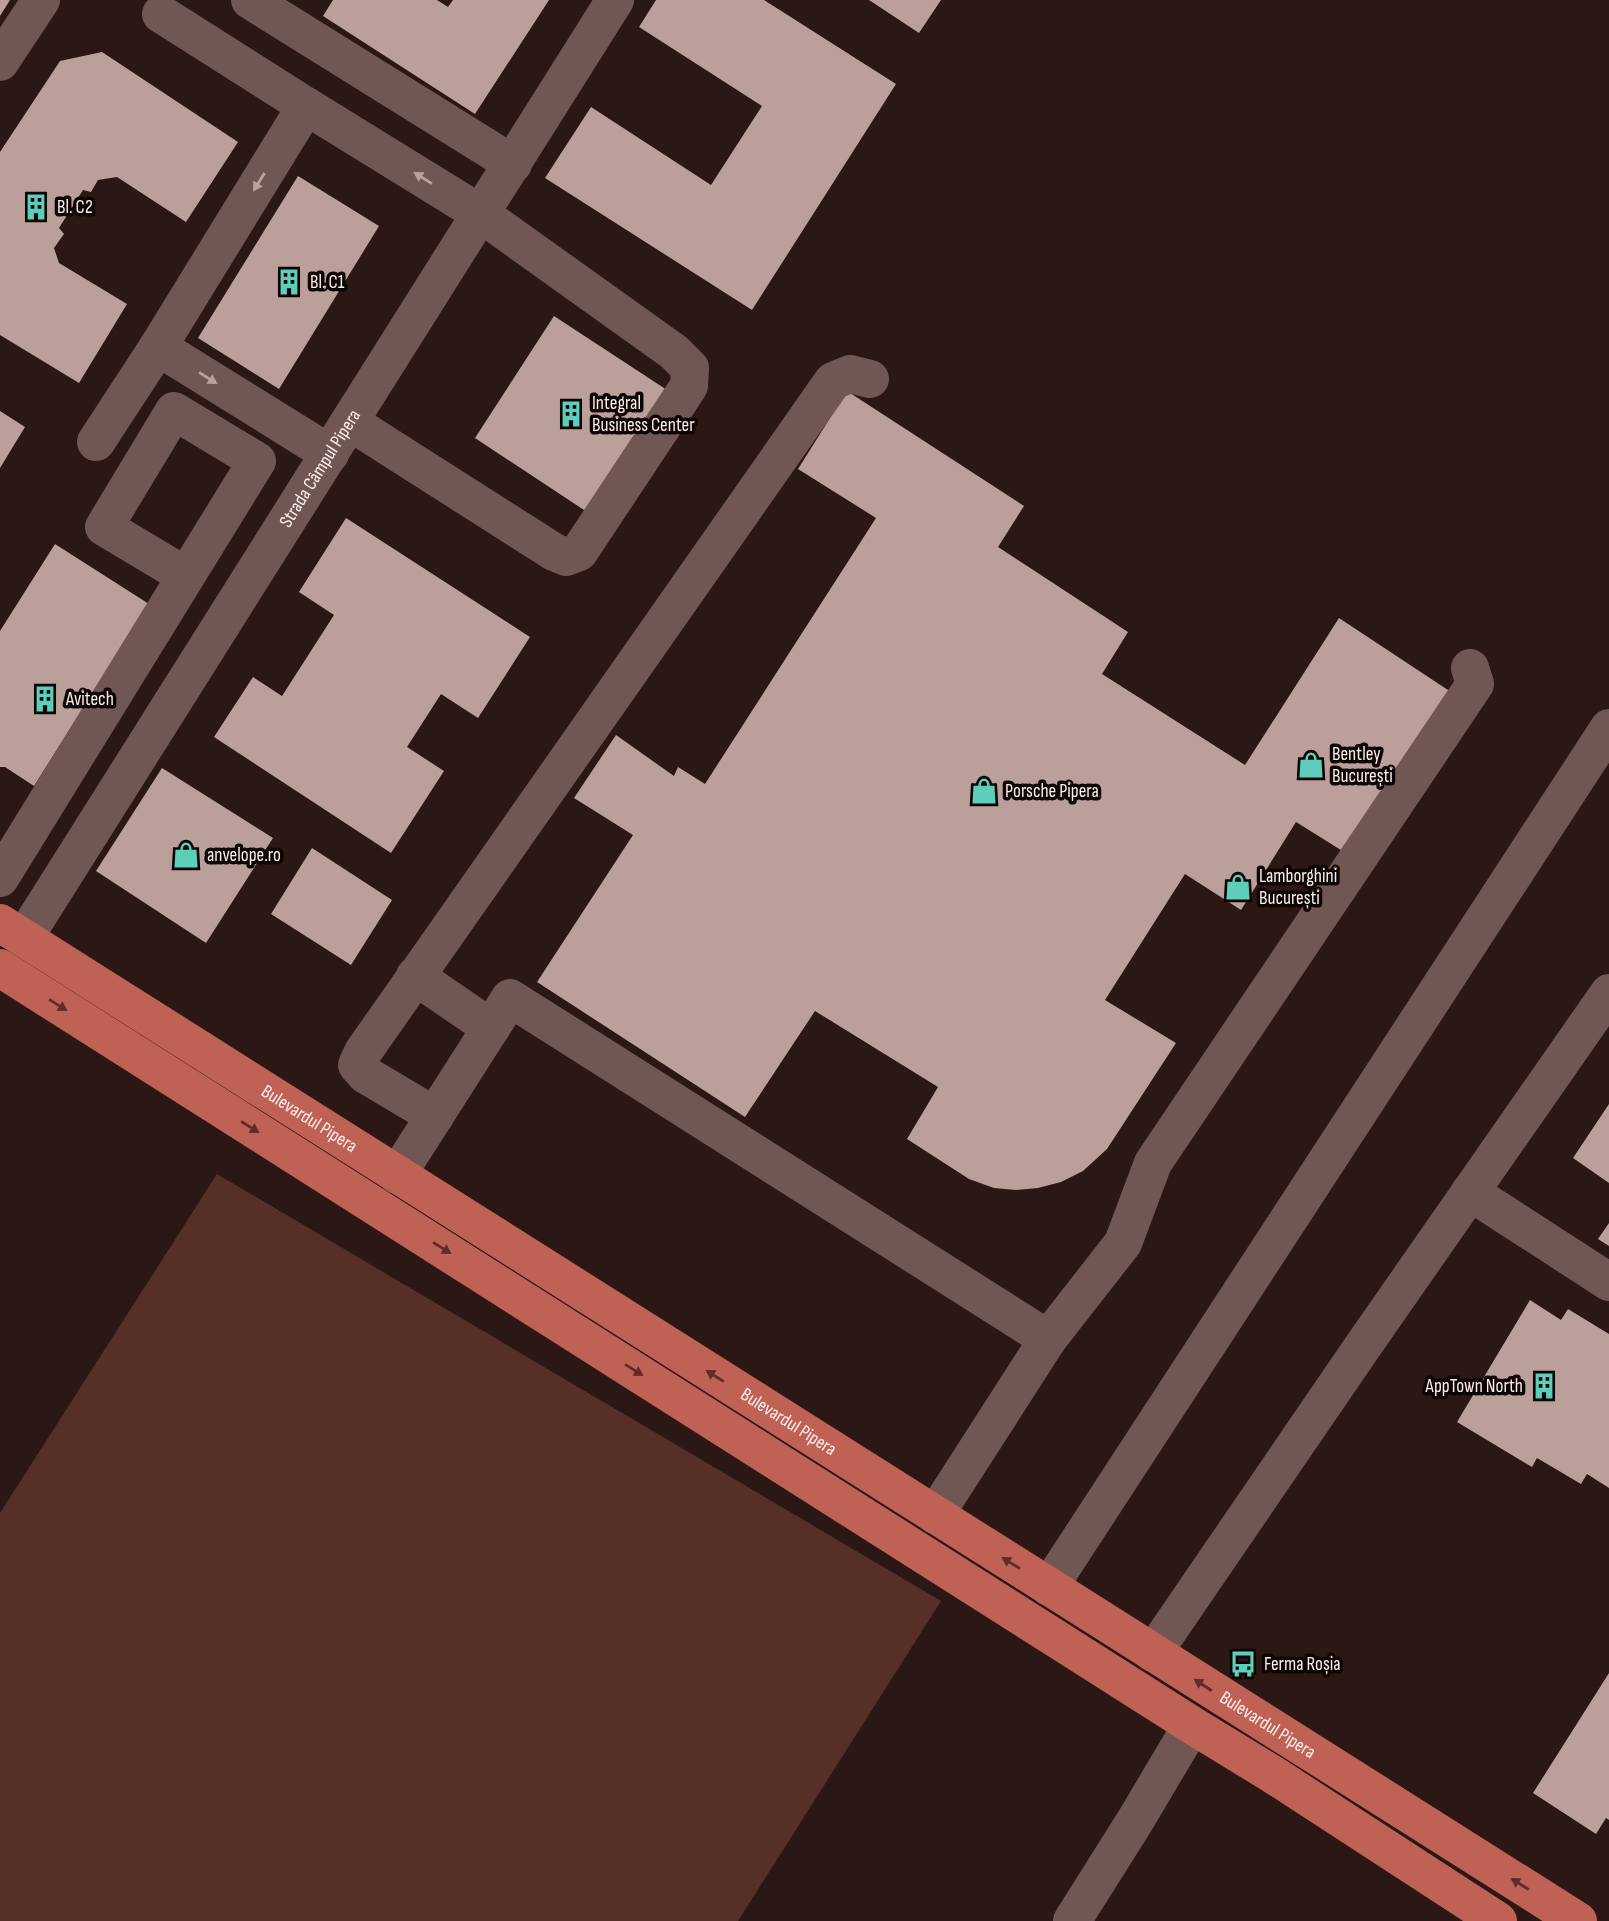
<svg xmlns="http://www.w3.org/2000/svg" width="1609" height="1921" viewBox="0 0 1609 1921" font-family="'Sofia Sans Condensed',sans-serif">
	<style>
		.green { fill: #562f29 }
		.building { fill: #bb9f9a }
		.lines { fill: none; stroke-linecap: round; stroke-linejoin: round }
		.minor { stroke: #705753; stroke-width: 38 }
		.major { stroke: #bf6155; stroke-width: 38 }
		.oneway { fill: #b7a3a0 }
		.oneway2 { fill: #5d2e28 }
		.labels { text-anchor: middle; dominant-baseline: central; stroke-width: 7; stroke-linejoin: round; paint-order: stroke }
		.poi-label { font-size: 19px; fill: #feefec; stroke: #0d0504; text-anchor: start }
		.street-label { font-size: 19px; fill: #feefec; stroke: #0d0504 }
	</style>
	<rect width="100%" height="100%" fill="#2b1714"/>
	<path class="green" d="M217,1174L941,1601L738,1921H0V1513Z"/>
	<g class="building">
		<path d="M0,0H10L0,16Z"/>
		<path d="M333,0H437L448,7L453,0H549L475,114L323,16Z"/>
		<path d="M656,0H764L896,84L752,310L545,178L591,107L711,185L762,106L639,27Z"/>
		<path d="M869,0H941L919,33Z"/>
		<path d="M102,52L238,142L186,222L117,177L98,180L91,192L83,190L59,228L64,234L54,248L59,263L127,304L79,383L0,335V152L60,61Z"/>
		<path d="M298,176L379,226L279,389L198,338Z"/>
		<path d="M554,316L667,390L587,512L475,438Z"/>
		<path d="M847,391L1024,506L998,547L1128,632L1102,674L1245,765L1339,618L1451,692L1349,855L1296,822L1241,910L1185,874L1105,1000L1176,1043L1107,1149L1083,1171L1061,1182L1038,1188L1016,1190L994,1188L969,1179L907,1139L938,1087L815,1011L745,1117L537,982L633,835L574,798L616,735L674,776L678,767L705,784L876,518L798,469Z"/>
		<path d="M0,411L25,427L0,468Z"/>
		<path d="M346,518L530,637L478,718L441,694L407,747L444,771L391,853L214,737L253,677L282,696L334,615L299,592Z"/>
		<path d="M55,544L149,604L34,786L5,767H0V631Z"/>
		<path d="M162,768L273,838L206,943L96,871Z"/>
		<path d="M312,848L392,900L351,965L271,914Z"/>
		<path d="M1609,1104V1183L1573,1158Z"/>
		<path d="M1609,1223V1246L1598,1239Z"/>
		<path d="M1530,1300L1561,1320L1568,1309L1609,1334V1488L1587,1474L1581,1484L1537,1458L1532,1467L1457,1422Z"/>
		<path d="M1609,1673V1820L1606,1818L1596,1834L1533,1793Z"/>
	</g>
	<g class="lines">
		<g class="minor">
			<path d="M250,0L513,164"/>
			<path d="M161,14L306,106"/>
			<path d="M0,62L41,0"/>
			<path d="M96,442L158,347"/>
			<path d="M330,454L158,347L306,106L481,214L674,352L690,368L689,386L579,552L566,557L554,552L350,422"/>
			<path d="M0,878L257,461L174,411L104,527L186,576"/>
			<path id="s1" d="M24,938L615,0"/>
			<path d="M415,976L491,1028"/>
			<path d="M435,1116L366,1075L357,1065L363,1052L833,381L850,374L870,379"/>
			<path d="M397,1175L510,998L1048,1339"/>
			<path d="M1470,1192L1609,1282"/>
			<path d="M935,1515L1048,1339L1123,1243L1153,1163L1475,684L1470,668"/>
			<path d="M1049,1587L1609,728"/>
			<path d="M1153,1653L1363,1346L1609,993"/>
			<path d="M1072,1921L1135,1821L1192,1725"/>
		</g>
		<g class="major">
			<path id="s2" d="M0,923L1578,1921"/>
			<path d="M0,968L1195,1727L1272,1774L1498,1921"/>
		</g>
	</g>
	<defs><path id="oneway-solid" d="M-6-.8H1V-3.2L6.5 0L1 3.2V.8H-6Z" transform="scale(1.75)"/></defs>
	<g class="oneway">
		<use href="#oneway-solid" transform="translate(423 178) rotate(-148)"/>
		<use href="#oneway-solid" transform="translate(259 182) rotate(122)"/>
		<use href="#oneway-solid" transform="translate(208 378) rotate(32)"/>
	</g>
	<g class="oneway2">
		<use href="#oneway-solid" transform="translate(58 1005) rotate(32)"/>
		<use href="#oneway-solid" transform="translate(250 1127) rotate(32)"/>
		<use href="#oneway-solid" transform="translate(442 1248) rotate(32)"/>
		<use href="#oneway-solid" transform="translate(634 1370) rotate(32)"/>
		<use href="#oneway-solid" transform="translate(715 1376) rotate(-148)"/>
		<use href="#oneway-solid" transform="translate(1011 1563) rotate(-148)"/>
		<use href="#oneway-solid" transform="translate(1203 1685) rotate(-147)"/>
		<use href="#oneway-solid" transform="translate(1520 1884) rotate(-148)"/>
	</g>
	<defs>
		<g id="building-bare" transform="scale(2.1)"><path d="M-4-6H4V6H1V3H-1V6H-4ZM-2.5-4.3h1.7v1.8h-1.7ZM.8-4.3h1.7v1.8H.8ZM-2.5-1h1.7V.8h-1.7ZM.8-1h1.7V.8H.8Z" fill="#5dceb9" stroke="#0d0504" stroke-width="2.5" paint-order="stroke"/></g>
		<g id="shop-bare" transform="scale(2.1)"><path d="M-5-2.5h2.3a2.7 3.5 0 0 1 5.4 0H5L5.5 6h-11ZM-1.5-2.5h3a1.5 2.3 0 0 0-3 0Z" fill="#5dceb9" stroke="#0d0504" stroke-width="2.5" paint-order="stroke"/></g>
		<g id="bus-bare" transform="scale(2.1)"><path d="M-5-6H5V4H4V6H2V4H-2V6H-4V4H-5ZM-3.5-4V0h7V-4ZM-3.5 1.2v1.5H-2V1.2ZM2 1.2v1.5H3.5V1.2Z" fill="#5dceb9" stroke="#0d0504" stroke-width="2.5" paint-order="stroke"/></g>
	</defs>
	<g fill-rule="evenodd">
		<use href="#building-bare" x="36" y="207"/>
		<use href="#building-bare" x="289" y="282"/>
		<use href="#building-bare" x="571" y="414"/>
		<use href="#building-bare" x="45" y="699"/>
		<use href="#shop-bare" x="1311" y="765"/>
		<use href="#shop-bare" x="984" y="791"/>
		<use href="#shop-bare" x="186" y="855"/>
		<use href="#shop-bare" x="1238" y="887"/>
		<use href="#building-bare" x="1544" y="1386"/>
		<use href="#bus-bare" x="1243" y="1664"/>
	</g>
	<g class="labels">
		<g class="poi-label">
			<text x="57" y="207">Bl. C2</text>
			<text x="310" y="282">Bl. C1</text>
			<text x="592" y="403">Integral<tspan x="592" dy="22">Business Center</tspan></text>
			<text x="66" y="699">Avitech</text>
			<text x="1332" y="754">Bentley<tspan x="1332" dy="22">București</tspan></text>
			<text x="1005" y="791">Porsche Pipera</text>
			<text x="207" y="855">anvelope.ro</text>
			<text x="1259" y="876">Lamborghini<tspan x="1259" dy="22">București</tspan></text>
			<text x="1523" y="1386" text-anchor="end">AppTown North</text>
			<text x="1264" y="1664">Ferma Roșia</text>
		</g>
		<g class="street-label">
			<text stroke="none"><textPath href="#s1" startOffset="555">Strada Câmpul Pipera</textPath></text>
			<text stroke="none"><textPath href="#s2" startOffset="366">Bulevardul Pipera</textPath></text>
			<text stroke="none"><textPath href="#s2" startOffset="933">Bulevardul Pipera</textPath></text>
			<text stroke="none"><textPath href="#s2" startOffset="1500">Bulevardul Pipera</textPath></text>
		</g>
	</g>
</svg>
